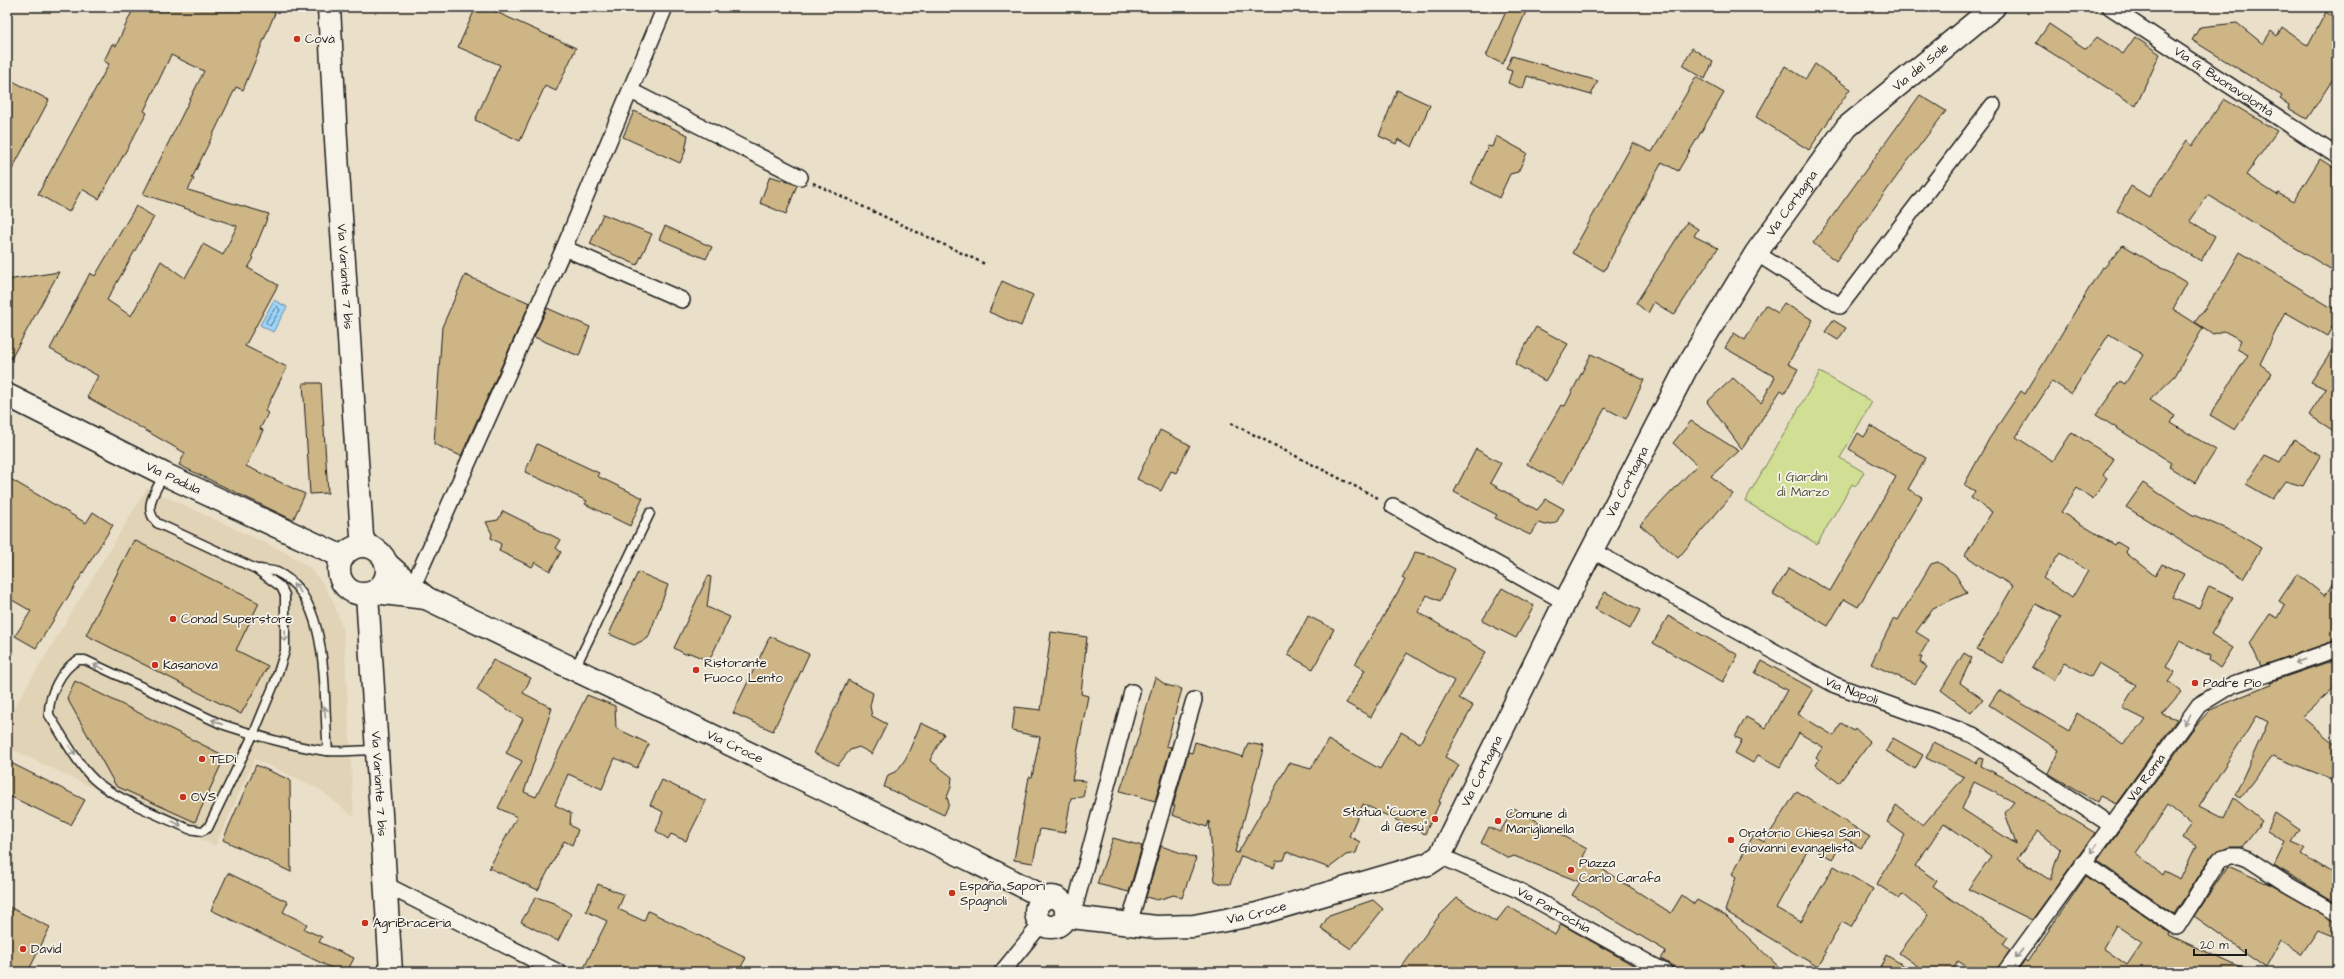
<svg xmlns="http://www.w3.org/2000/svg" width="2344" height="979" viewBox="0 0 2344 979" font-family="'Architects Daughter',sans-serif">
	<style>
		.built { fill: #e1d3b5 }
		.green { fill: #d0df93; stroke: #767e58 }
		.water { fill: #9bd4fb; stroke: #688aa2 }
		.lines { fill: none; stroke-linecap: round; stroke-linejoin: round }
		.shore { stroke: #4f6675; stroke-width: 1 }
		.building { fill: #cdb585; stroke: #1c1c1c; fill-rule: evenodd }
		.lane-casing { stroke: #1c1c1c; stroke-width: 11 }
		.street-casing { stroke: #1c1c1c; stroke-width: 18 }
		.secondary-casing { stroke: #1c1c1c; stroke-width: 25 }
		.primary-casing { stroke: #1c1c1c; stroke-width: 25 }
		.path { stroke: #1c1c1c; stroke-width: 2.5; stroke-dasharray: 3 3; stroke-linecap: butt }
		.lane { stroke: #f7f3e8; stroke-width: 8 }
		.street { stroke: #f7f3e8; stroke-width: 15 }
		.secondary { stroke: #f7f3e8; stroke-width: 22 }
		.primary { stroke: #f7f3e8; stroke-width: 22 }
		.oneway { stroke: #94928c }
		.poi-dot { fill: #c8321e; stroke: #f7f3e8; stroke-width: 1.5 }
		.labels { text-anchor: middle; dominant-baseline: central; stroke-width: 3.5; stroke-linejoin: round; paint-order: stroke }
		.poi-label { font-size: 13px; fill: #1c1c1c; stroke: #f7f3e8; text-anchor: start }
		.street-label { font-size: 13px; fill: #1c1c1c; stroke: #f7f3e8 }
		.park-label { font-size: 13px; fill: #525640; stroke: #f7f3e8 }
	</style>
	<rect width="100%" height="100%" fill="#eae0ca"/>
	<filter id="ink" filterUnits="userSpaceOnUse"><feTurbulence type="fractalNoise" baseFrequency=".025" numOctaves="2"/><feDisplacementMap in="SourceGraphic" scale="8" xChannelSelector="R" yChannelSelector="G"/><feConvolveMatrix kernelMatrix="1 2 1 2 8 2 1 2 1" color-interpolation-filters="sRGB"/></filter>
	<g filter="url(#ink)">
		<path class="built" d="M147,488L285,552L310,568L324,585L334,603L344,634L354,817L319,789L255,759L215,846L7,747V719Z"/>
		<path class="green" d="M1820,372L1872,402L1840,458L1864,472L1856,486L1852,484L1817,544L1745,501Z"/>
		<path class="water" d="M274,300L287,307L273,332L260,325Z"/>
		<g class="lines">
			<path class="shore" d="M277,306L280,310L270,326L266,322Z"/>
		</g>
		<g class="building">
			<path d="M134,7H263L275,13L243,90L236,87L192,178L194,179L188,190L269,214L252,256L254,258L248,268L278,285L245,346L287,367L265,411L268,413L260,429L263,430L246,466L305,494L293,520L179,465L185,453L87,397L98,376L50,349L90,273L95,276L136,206L154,217L107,300L131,316L161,261L185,278L203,244L223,255L237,226L143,194L204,71L171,55L144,111L147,113L99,199L82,189L69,212L38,194L109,64L104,61L112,44L116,46Z"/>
			<path d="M476,7H485L576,48L556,91L545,86L520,141L475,120L500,65L458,47Z"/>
			<path d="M1508,7H1528L1503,64L1486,56Z"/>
			<path d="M2326,12L2337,20V73L2307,119L2288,108L2289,105L2280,99L2282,96L2192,40L2200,27L2237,23L2263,44L2271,31L2277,36L2282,27L2308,46Z"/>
			<path d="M2049,24L2086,49L2097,37L2123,54L2135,37L2160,54L2136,106L2036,43Z"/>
			<path d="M1692,48L1713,62L1705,79L1683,66Z"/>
			<path d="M1512,56L1598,81L1591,95L1527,76L1523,89L1508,83L1512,71L1506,69Z"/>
			<path d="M1815,64L1850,89L1809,150L1756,117L1785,66L1806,79Z"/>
			<path d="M1696,77L1724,93L1678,171L1662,162L1604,271L1572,253L1633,143L1652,152Z"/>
			<path d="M7,78L49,100L7,179Z"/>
			<path d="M1397,90L1430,105L1412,147L1398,139L1396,144L1379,136Z"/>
			<path d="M1920,95L1946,111L1907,162L1836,261L1813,243Z"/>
			<path d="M2224,99L2277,131L2246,175L2277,195L2278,193L2293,202L2320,159L2337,170V273L2208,195L2190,221L2215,236L2201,261L2117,211L2131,186L2149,197L2187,140L2192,146Z"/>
			<path d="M634,111L688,135L685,152L680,163L623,137Z"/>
			<path d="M1496,136L1527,153L1518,172L1510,174L1499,198L1471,183L1488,146L1492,147Z"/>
			<path d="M770,176L797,185L786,214L760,203Z"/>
			<path d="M603,214L652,234L637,265L590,244Z"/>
			<path d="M1687,222L1698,229L1694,236L1718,248L1674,315L1654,302L1648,313L1636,303Z"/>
			<path d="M665,226L712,247L706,259L659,239Z"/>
			<path d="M2123,245L2187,283L2173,309L2203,328L2175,376L2150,400L2175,416L2171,423L2216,450L2195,483L2169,467L2172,463L2096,415L2120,381L2125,384L2143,355L2109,334L2071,394L2052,381L2016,437L2053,461L2072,432L2114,459L2103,475L2107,478L2093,499L2077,488L2061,512L2115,545L2117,542L2127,548L2126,553L2155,576L2162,564L2184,574L2172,597L2199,608L2209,586L2233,597L2211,634L2233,648L2220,668L2209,660L2210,656L2180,641L2166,667L2175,672L2168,682L2181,692L2162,714L2177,719L2116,804L2100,796L2097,802L2048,773L2059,750L1989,705L1999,690L2069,731L2077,713L2123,744L2146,720L2122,708L2136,685L2099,663L2091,677L2064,662L2054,680L2032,667L2061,617L2036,604L2002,663L1977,649L2013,586L1986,570L1965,555L1992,512L1971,498L1975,491L1964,485L1989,439L2021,391L2025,394L2102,267L2104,268ZM2060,553L2088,571L2072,598L2043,578Z"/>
			<path d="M2240,252L2337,311V318L2327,336L2285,312L2260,364L2272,373L2235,430L2210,415L2248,355L2237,349L2241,340L2224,331L2213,334L2195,322L2219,289Z"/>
			<path d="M59,272L7,366V280Z"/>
			<path d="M465,275L530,303L461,456L434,444L442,327Z"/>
			<path d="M1002,281L1033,295L1021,326L989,312Z"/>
			<path d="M1784,303L1813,320L1788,364L1798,369L1785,393L1781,390L1742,449L1707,402L1733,378L1761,403L1775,377L1725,348L1734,333L1745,340L1765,305L1778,313Z"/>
			<path d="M547,308L590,327L579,356L534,337Z"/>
			<path d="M1833,320L1846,328L1838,340L1825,332Z"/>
			<path d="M1536,327L1568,344L1545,381L1515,364Z"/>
			<path d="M2337,342V433L2309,415L2326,389L2311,382Z"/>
			<path d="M1591,354L1644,380L1626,419L1605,408L1563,484L1527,464L1561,405L1565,406Z"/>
			<path d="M303,383H321L328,493L310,494Z"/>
			<path d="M1691,421L1739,451L1711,476L1733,494L1678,558L1640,525L1697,465L1673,443Z"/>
			<path d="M1871,426L1926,458L1908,489L1922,497L1858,607L1844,599L1828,626L1773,594L1789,568L1830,591L1896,477L1849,449L1858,433L1864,437Z"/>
			<path d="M1160,430L1190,445L1176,473L1171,471L1161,491L1137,479Z"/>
			<path d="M2294,439L2320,456L2303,486L2285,481L2272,499L2246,484L2265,455L2280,462Z"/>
			<path d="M537,444L599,473L597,476L643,498L630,526L585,504L587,501L525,472Z"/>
			<path d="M1476,449L1501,463L1490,483L1537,510L1546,499L1564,509L1556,523L1546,525L1539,523L1530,535L1495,518L1497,515L1454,492Z"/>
			<path d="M7,477L86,523L93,512L113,525L36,648L15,636L31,611L7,597Z"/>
			<path d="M2143,483L2191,514L2236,533L2261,548L2243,579L2126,507Z"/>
			<path d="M503,511L561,540L556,548L561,552L550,571L535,562L532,567L499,551L501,544L491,538L492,534L486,522L498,520Z"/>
			<path d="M134,540L259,603L236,650L268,666L241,714L86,635Z"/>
			<path d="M1415,552L1428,555L1455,569L1440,601L1427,595L1418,612L1486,652L1459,698L1473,706L1445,757L1459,765L1439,801L1440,802L1425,834L1363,804L1349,836L1360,842L1356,853L1346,855L1329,868L1287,852L1284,860L1276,861L1274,868L1241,856L1230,884H1222L1215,881L1209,821L1207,827L1172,815L1175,806H1173L1188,752L1192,753L1195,742L1243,757L1248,743L1264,746L1235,852L1238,853L1289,763L1311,769L1328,740L1380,769L1401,732L1420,743L1454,681L1407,653L1371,717L1346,703L1365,670L1355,664L1405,580L1402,578Z"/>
			<path d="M1938,562L1955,574L1967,593L1933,608L1916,632L1929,640L1919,657H1922L1920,662L1927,667L1915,684L1871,664L1894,618L1898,620L1931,564Z"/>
			<path d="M638,572L668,585L648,638L634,645L609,634Z"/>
			<path d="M2297,574L2325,596L2337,576V640L2261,666L2250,643L2270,614L2278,618L2285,605L2279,601Z"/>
			<path d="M708,576L711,577L707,607L730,617L709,661L690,653L685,654L674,648Z"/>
			<path d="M1502,588L1534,606L1516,638L1482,621Z"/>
			<path d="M1605,592L1640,610L1630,629L1595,609Z"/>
			<path d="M1308,616L1334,629L1313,669L1288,655Z"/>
			<path d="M1668,616L1738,655L1723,682L1653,643Z"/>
			<path d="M1051,632L1087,637L1081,694L1088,696L1072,780L1086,781L1083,797L1071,798L1065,833L1040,829L1033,863L1014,860L1029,777H1032L1040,737L1012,731L1015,707L1041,710Z"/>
			<path d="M770,636L809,654L773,731L733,713Z"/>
			<path d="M1964,653L1972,658L1960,683L1983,699L1971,713L1941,690Z"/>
			<path d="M2337,659V685L2302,717L2337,746V781L2272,756L2240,798L2235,795L2268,722L2257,716L2199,806L2224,819L2234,798L2262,821L2242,847H2228L2213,854L2174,914L2097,861L2196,725L2210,710L2271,684L2270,682ZM2168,805L2191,824L2183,838L2196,846L2180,879L2164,871L2162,875L2136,853Z"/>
			<path d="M493,660L531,678L523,693L552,708L524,792L536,797L587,695L615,706L616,728L649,744L637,768L615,758L602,789L568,774L555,805L571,813L570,825L578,830L572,845L564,841L538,890L489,868L517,817L498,808L522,761L506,753L523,719L477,690Z"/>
			<path d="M1762,661L1813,689L1798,714L1834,736L1841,723L1854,731L1855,728L1870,742L1839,783L1816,765L1819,760L1816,757L1823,747L1799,733L1780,767L1758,755L1753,763L1735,753L1742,740L1735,737L1746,717L1766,728L1787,690L1755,673Z"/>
			<path d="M1155,677L1166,685L1182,689L1166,746L1171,747L1155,801L1120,791L1138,738Z"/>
			<path d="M848,680L873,693L870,706L872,716L887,724L872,754L859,747L850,750L838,765L814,753Z"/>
			<path d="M75,681L225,756L195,822L116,786L67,698Z"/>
			<path d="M921,723L944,734L930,760L952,777L951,787L947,797L949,804L944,815L884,787L888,775L897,771L906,758Z"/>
			<path d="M1893,738L1923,755L1915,769L1886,751Z"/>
			<path d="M1934,742L1976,763L1980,758L1983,759L1981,766L2005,778L2095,833L2032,920L1968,889L1991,856L1944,823L1915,866L1937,881L1933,887L2008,937L2003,944L2010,950L1996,972H1975L1958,961L1952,972H1926L1899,953L1928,915L1903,894L1899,899L1877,884L1905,835L1887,822L1896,805L1923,825L1964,777L1926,758ZM1974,782L2014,802L2005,813L2016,844L1962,809ZM2038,831L2060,849L2050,880L2017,859Z"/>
			<path d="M7,761L85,800L71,825L7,795Z"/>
			<path d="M256,765L290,780L291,872L223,840Z"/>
			<path d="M662,780L706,801L686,841L671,834L668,839L656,831L663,812L650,805Z"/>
			<path d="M1797,791L1870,837L1861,848L1846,839L1832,859L1810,846L1776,908L1801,922L1834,866L1873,889L1851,927L1842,922L1824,952L1826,953L1818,967L1725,911L1736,877L1732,874L1753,836L1764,842Z"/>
			<path d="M1514,808L1587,849L1583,857L1671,913L1682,895L1694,904L1697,900L1726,916L1784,972H1683L1661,959L1666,951L1572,895L1580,882L1514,856L1509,858L1481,843L1489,827L1500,832Z"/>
			<path d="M2275,813L2300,830L2292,842L2306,848L2302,854L2337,876V903L2274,865L2285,842L2267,831Z"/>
			<path d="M1113,838L1142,846L1129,892L1097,884Z"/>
			<path d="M1161,846L1196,858L1182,898L1174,895L1157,900L1146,897Z"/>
			<path d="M2228,866L2266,883V882L2337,922V938L2318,930L2301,955L2280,941L2266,967L2194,916Z"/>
			<path d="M228,873L288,902L283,912L307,924L304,929L322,937L319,942L354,958L347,972H340L211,910Z"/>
			<path d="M2086,876L2170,933L2169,935L2250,972H2016L2025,960L2027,962ZM2116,925L2142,943L2127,965L2103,948Z"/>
			<path d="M598,884L624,895L618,909L644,921L648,911L746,958L738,972H582L607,921L586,911Z"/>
			<path d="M536,897L554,903L571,914L558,941L521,922Z"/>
			<path d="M1457,898L1496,922L1508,906L1555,935L1561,924L1633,965L1629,972H1398L1439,916Z"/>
			<path d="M1373,900L1383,909L1351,949L1321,928L1329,915Z"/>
			<path d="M7,906L50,927L28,972H7Z"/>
			<path d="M1886,955L1915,972H1878Z"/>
		</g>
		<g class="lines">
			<g class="lane-casing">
				<g id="lane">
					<path d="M164,475C156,490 142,508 157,523L256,569L281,587L285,595V651L275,682L254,733L208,828L202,831L189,829C163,817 119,800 98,783C79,768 63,736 49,715C48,696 61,669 78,660H85L221,724C255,735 290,746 326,751C342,752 359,750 375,750"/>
					<path d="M259,569C264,570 271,570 277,572C333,598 322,699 328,751"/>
					<path d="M575,668L650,513"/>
				</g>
			</g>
			<g class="street-casing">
				<g id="street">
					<path id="s1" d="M2110,7L2337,156"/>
					<path d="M631,91L800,177"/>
					<path d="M564,248L682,300"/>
					<path d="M1756,253L1840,306L1993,105"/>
					<path d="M1393,506L1565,602"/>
					<path id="s2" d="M1593,551L1835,685L1973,735L2111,825"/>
					<path d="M413,586L564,248L665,7"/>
					<path id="s3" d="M1440,856L1518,890L1665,972"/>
					<path d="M2083,863L2177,927L2220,859L2230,856H2240L2248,859L2288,885L2337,913"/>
					<path d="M386,885L558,972"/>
					<path d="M1072,917L1132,692"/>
					<path d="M1129,924L1194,700"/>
					<path d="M1002,972L1041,924"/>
					<path id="s4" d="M2005,972L2199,705L2230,686L2337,649"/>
				</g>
			</g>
			<g class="secondary-casing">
				<g id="secondary">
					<path id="s5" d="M7,395L164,474L343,557"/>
					<path id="s6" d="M386,563L426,598L975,862L1034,892L1042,900"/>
					<path d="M374,592L426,598"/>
					<circle cx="1051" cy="912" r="15"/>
					<path id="s7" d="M1066,915L1072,917L1156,927L1194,926L1257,914L1428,864L1440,856L1565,602L1688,365L1756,253L1847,127L1994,7"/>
				</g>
			</g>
			<g class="primary-casing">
				<g id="primary">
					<path id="s8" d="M329,7L336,140L362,536L366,546"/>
					<circle cx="363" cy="570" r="24"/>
					<path id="s9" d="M367,594L391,972"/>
				</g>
			</g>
			<g class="path">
				<path d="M813,183L985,264"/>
				<path d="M1231,423L1380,499"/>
			</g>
			<use href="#lane" class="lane"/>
			<use href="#street" class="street"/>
			<use href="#secondary" class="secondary"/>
			<use href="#primary" class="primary"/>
		</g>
		<defs><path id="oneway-shaft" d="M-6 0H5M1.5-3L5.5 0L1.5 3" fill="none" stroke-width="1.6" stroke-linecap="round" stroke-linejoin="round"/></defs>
		<g class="oneway">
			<use href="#oneway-shaft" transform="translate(297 588) rotate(-131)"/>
			<use href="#oneway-shaft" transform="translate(285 636) rotate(92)"/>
			<use href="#oneway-shaft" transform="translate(2300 661) rotate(161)"/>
			<use href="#oneway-shaft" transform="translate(99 667) rotate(-155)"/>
			<use href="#oneway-shaft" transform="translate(325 712) rotate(-94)"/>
			<use href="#oneway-shaft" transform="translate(2187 720) rotate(127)"/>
			<use href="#oneway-shaft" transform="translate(217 722) rotate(-156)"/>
			<use href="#oneway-shaft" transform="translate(72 750) rotate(56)"/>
			<use href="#oneway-shaft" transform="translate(176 823) rotate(26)"/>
			<use href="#oneway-shaft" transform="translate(2094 848) rotate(126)"/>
			<use href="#oneway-shaft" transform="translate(2019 954) rotate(127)"/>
		</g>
	</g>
	<g class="poi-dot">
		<circle cx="297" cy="39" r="4"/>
		<circle cx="173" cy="619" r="4"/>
		<circle cx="155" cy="665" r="4"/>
		<circle cx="696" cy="670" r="4"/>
		<circle cx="2195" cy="683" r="4"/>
		<circle cx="202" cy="759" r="4"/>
		<circle cx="183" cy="797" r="4"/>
		<circle cx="1435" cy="819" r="4"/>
		<circle cx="1498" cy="821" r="4"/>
		<circle cx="1731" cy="840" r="4"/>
		<circle cx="1571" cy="870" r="4"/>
		<circle cx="952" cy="893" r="4"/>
		<circle cx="365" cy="923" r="4"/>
		<circle cx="23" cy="949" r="4"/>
	</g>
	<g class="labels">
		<g class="poi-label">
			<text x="305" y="39">Covà</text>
			<text x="181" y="619">Conad Superstore</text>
			<text x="704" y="663">Ristorante<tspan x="704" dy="15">Fuoco Lento</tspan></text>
			<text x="163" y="665">Kasanova</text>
			<text x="2203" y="683">Padre Pio</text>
			<text x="210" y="759">TEDi</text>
			<text x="191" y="797">OVS</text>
			<text x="1427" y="812" text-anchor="end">Statua "Cuore<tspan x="1427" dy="15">di Gesù"</tspan></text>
			<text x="1506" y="814">Comune di<tspan x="1506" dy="15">Mariglianella</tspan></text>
			<text x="1739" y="833">Oratorio Chiesa San<tspan x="1739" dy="15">Giovanni evangelista</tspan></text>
			<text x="1579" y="863">Piazza<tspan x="1579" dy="15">Carlo Carafa</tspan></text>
			<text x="960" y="886">España Sapori<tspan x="960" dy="15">Spagnoli</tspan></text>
			<text x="373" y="923">AgriBraceria</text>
			<text x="31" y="949">David</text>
		</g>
		<g class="street-label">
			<text stroke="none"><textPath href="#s7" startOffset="1317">Via del Sole</textPath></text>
			<text stroke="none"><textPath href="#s1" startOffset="136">Via G. Buonavolontà</textPath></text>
			<text stroke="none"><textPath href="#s7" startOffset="1128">Via Cortagna</textPath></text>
			<text stroke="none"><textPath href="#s8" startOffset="270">Via Variante 7 bis</textPath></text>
			<text stroke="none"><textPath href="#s5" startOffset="186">Via Padula</textPath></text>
			<text stroke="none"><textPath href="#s7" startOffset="804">Via Cortagna</textPath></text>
			<text stroke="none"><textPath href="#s2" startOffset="294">Via Napoli</textPath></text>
			<text stroke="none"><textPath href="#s6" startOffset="396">Via Croce</textPath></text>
			<text stroke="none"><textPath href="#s7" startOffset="480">Via Cortagna</textPath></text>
			<text stroke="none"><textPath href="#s4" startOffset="240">Via Roma</textPath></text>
			<text stroke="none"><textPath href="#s9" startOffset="190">Via Variante 7 bis</textPath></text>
			<text stroke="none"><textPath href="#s3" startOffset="126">Via Parrochia</textPath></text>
			<text stroke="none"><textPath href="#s7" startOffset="193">Via Croce</textPath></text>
		</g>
		<g class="park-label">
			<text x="1803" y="477">I Giardini<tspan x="1803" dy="15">di Marzo</tspan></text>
		</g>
	</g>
	<rect width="2344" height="979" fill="none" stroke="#f7f3e8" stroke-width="24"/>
	<rect x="12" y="12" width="2320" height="955" fill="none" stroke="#1c1c1c" stroke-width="1.5" filter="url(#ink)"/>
	<path d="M2194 949v6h52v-6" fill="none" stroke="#1c1c1c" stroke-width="2"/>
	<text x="2200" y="949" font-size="12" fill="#1c1c1c" stroke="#f7f3e8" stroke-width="3" paint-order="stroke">20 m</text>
</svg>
